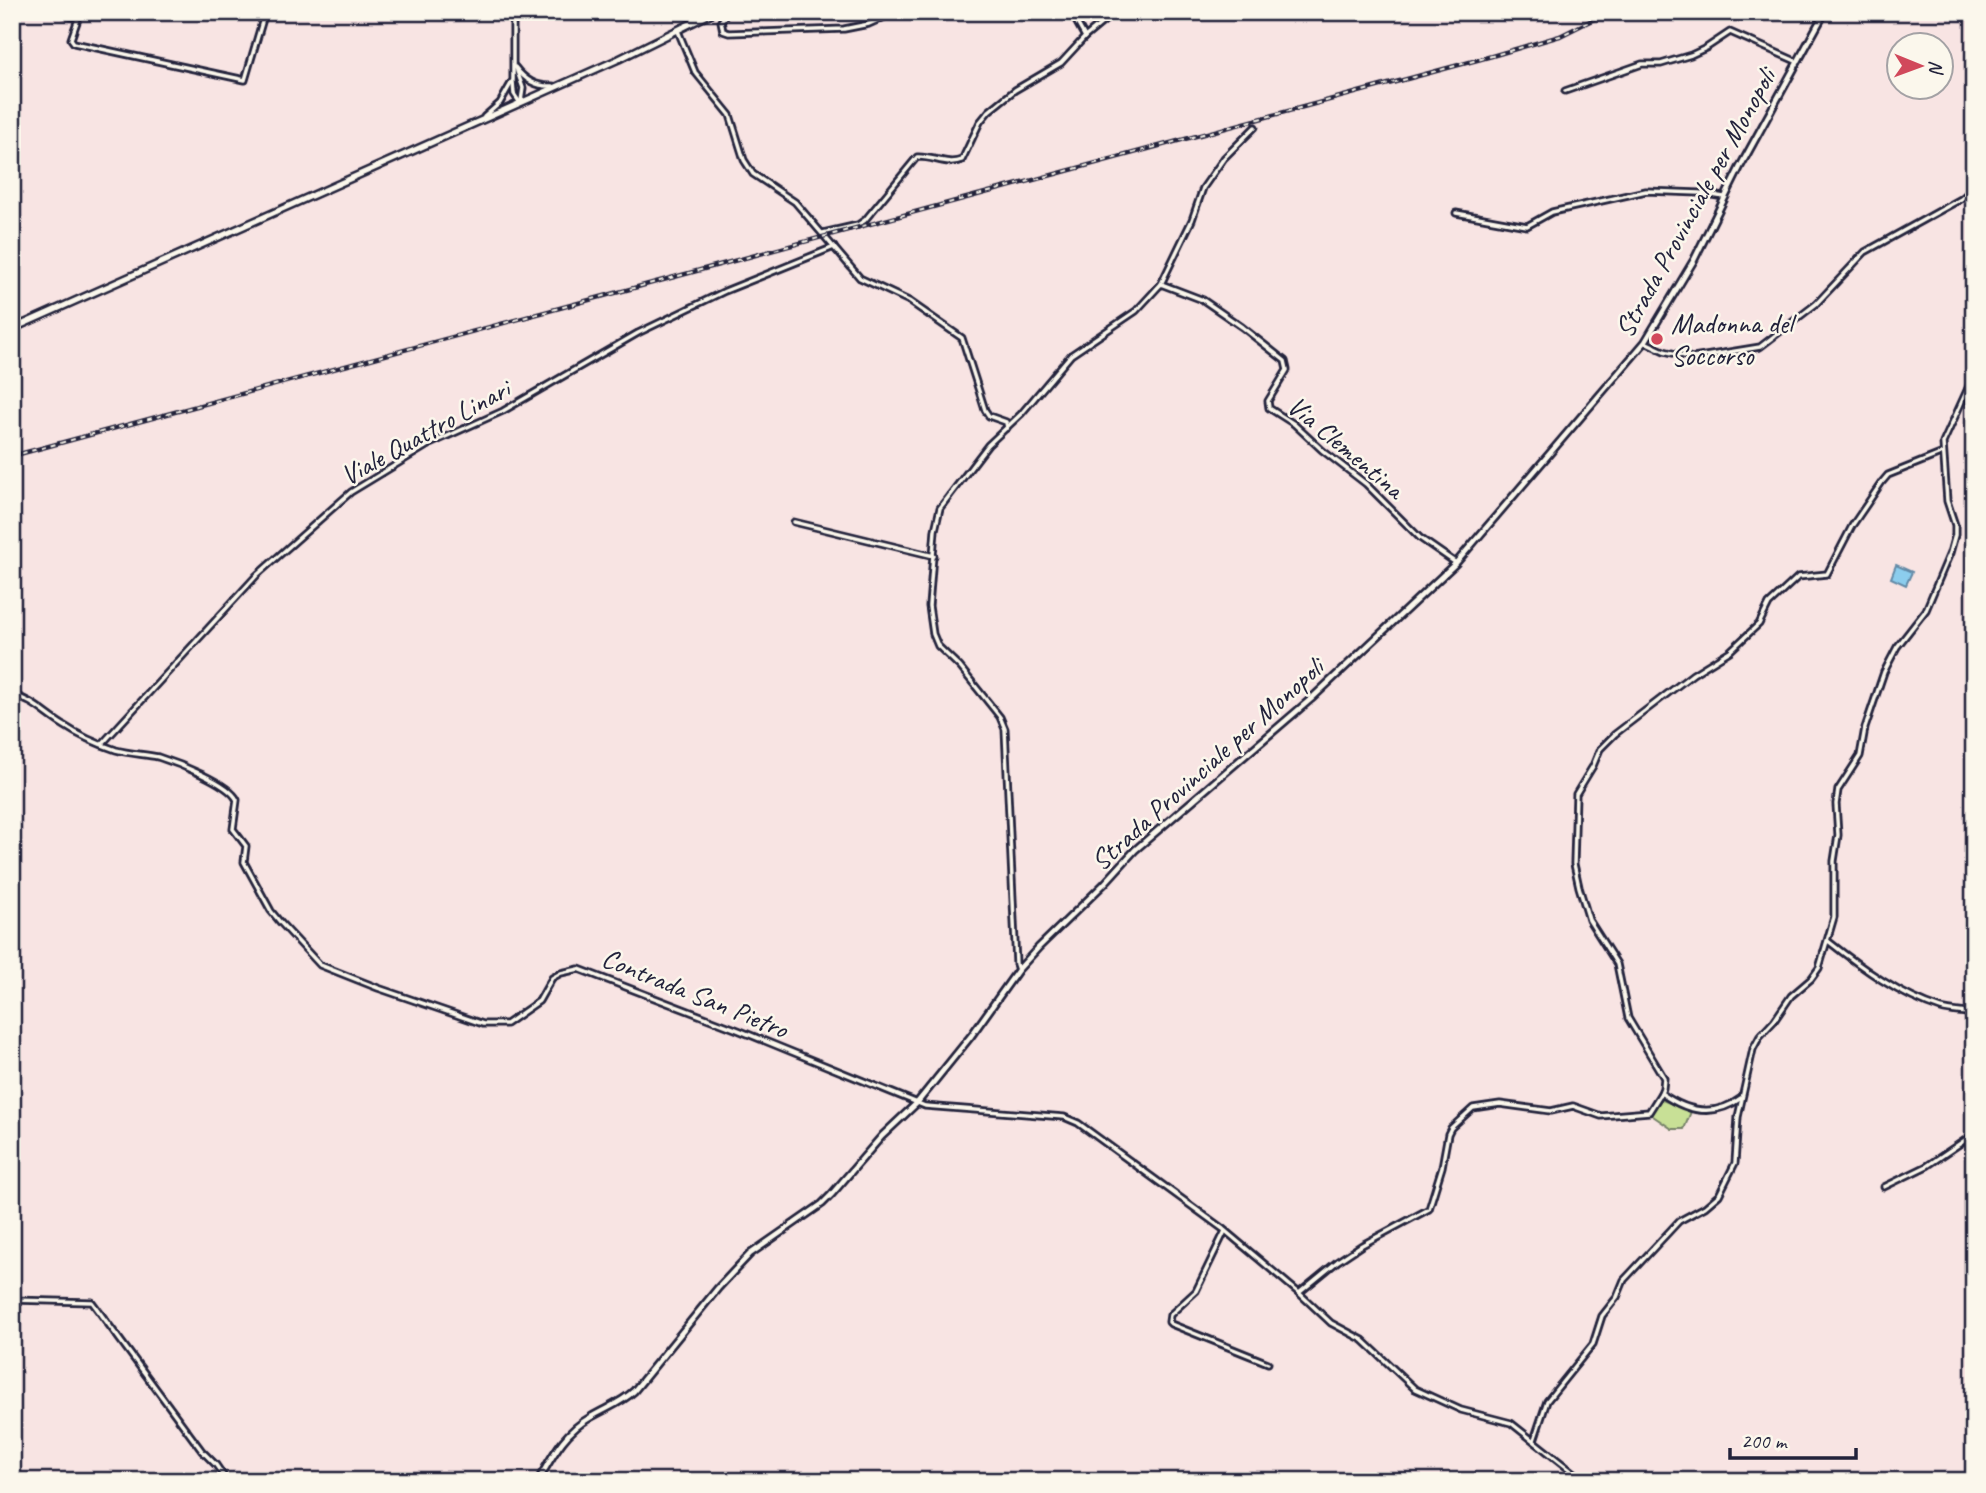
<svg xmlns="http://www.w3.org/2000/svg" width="1986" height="1493" viewBox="0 0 1986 1493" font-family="Caveat,sans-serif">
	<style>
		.green { fill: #c8e096; stroke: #758168; stroke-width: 2 }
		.water { fill: #8ccded; stroke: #6289a6; stroke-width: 2 }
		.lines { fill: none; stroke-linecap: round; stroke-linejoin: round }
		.minor-casing { stroke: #22223b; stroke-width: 9 }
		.tertiary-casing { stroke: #22223b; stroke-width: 10 }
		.secondary-casing { stroke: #22223b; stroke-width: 10 }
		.minor { stroke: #fbf7ec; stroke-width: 3.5 }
		.tertiary { stroke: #fbf7ec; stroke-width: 4.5 }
		.secondary { stroke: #fbf7ec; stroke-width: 5 }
		.rail-casing { stroke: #22223b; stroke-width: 4.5 }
		.rail { stroke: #fbf7ec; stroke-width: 2; stroke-dasharray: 5; stroke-linecap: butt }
		.poi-dot { fill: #d1495b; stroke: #fbf7ec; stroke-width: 2.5 }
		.labels { text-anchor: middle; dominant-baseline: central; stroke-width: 5; stroke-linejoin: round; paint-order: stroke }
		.street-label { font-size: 28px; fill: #22223b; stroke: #fbf7ec }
		.poi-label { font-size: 28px; fill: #22223b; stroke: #fbf7ec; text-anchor: start }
	</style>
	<rect width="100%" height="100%" fill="#f8e4e3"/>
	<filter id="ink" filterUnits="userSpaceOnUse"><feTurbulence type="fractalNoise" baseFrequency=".0143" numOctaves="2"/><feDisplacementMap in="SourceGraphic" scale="14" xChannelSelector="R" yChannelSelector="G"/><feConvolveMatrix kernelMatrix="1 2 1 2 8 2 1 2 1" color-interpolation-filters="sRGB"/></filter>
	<g filter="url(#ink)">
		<path class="green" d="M1660,1099L1684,1109H1692L1684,1129H1672L1650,1114L1657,1100Z"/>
		<path class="water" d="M1896,565L1912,572L1906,585L1891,578Z"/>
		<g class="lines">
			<g class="minor-casing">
				<g id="minor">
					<path d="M58,12L78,19L71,39L74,43L245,80L265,12"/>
					<path d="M728,12L721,21L723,31L729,33L844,29L869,24L896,12"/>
					<path d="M1071,12L1085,37"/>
					<path d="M693,20L701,12"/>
					<path d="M678,31L695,72L730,115L744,160L753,174L795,202L860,278L909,301L962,338L985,410L989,416L1006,422L1007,428"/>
					<path d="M515,67C525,80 536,87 553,86"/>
					<path d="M517,71L523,88L521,101"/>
					<path d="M513,82L514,94L520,103"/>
					<path d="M1565,91L1642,64H1661L1691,55L1706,48L1730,32L1798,62"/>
					<path d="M484,117L500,103L513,80V12"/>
					<path d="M1456,213L1527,226L1552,212L1646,191L1700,193L1724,197"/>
					<path d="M823,233L858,225L865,220L917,157C933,156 947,166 962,160L980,122L989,111L1015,90L1061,63L1085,37L1115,12"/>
					<path d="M1161,284L1203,300L1242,327L1285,361L1287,370L1268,401L1269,408L1294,424L1322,450L1366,484L1420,538L1456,563"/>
					<path d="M1645,342L1664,351L1693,358L1760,347L1816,304L1865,252L1961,199L1974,188"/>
					<path d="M794,522L934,556"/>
					<path d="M12,695C33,700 45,714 63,725C78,735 98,744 116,750C130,754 145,754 158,757C177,763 229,783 237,800L233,829L246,846L244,862L271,911L280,922L320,965L378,988L483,1024H506L539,1001L552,978L561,973L579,969L738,1030L925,1106L1064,1117L1078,1123L1223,1229L1299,1293L1331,1323L1363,1340L1415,1389L1461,1410L1511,1423L1584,1481"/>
					<path d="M102,744L257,575L351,492L430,444L503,411L638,333L725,291L834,247"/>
					<path d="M1828,941C1862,968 1900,996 1941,1009C1951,1012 1963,1012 1974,1014"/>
					<path d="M1018,970L1016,964L1005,729L1000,717L960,667L938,646L933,634L929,606L935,530L940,508L988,445L1021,414L1071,355L1136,311L1161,284L1192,220L1203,188L1224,158L1255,127"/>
					<path d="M1741,1098C1714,1118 1687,1112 1661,1093L1663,1088L1664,1078L1628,1018L1617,964L1589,920L1579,887L1574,864L1576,794L1593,766L1600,749L1615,734L1693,674L1730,651L1759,624L1769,604L1798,577L1827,574L1852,526L1882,482L1888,475L1943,453"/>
					<path d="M1884,1187L1927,1166L1974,1134"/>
					<path d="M1225,1231L1196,1291L1170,1315L1169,1322L1171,1324L1268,1363"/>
					<path d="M1299,1293L1338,1261L1362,1245L1429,1209L1442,1167L1448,1134L1451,1128L1473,1108L1500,1104L1551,1111L1573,1106L1601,1116L1649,1112L1661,1093"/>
					<path d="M12,1300L92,1302L202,1451L216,1465L227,1481"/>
					<path d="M1534,1440L1547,1401L1593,1344L1602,1316L1617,1297L1624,1280L1679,1221L1705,1207L1719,1195L1735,1163L1738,1117L1753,1049L1760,1036L1774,1021L1791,996L1811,979L1819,968L1834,917V861L1838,835L1836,804L1838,790L1860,756L1865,728L1884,672L1897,647L1926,610L1950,553L1955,535V525L1947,501L1943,443L1974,375"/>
				</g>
			</g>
			<g class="tertiary-casing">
				<path id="tertiary" d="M538,1481C553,1455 564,1432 591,1417C606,1408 621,1403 634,1391L718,1288L750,1254L822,1204L831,1195L882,1136L917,1103L971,1036L1018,970L1039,947L1104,884L1135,850L1311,699L1456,563L1645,342L1694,260L1740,167L1825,12"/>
			</g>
			<g class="secondary-casing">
				<path id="secondary" d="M12,329L619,59L714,12"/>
			</g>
			<use href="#minor" class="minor"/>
			<use href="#tertiary" class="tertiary"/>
			<use href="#secondary" class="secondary"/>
			<g class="rail-casing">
				<path id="rail" d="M12,456L1492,56L1560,36L1608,12"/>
			</g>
			<use href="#rail" class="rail"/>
		</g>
	</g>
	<circle class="poi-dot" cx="1657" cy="339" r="7"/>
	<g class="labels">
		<g class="street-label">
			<text transform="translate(1695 203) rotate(-61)">Strada Provinciale per Monopoli</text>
			<text transform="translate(425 432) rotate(-29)">Viale Quattro Linari</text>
			<text transform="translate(1346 447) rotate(40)">Via Clementina</text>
			<text transform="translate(1207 764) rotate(-42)">Strada Provinciale per Monopoli</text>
			<text transform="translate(695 993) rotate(22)">Contrada San Pietro</text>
		</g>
		<g class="poi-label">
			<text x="1671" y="323">Madonna del<tspan x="1671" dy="32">Soccorso</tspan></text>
		</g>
	</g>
	<rect width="1986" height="1493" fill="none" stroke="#fbf7ec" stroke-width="42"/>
	<rect x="21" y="21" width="1944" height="1451" fill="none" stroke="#22223b" stroke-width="2.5" filter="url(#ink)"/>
	<g transform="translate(1920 66) rotate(91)"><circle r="33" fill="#fbf7ec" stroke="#a4a2a5" stroke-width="2"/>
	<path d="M0-5L12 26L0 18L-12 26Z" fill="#d1495b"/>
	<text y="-10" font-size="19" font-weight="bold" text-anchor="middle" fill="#22223b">N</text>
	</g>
	<path d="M1730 1448v10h126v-10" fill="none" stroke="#22223b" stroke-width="3.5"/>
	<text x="1741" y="1448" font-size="21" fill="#22223b" stroke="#fbf7ec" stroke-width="5" paint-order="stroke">200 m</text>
</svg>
